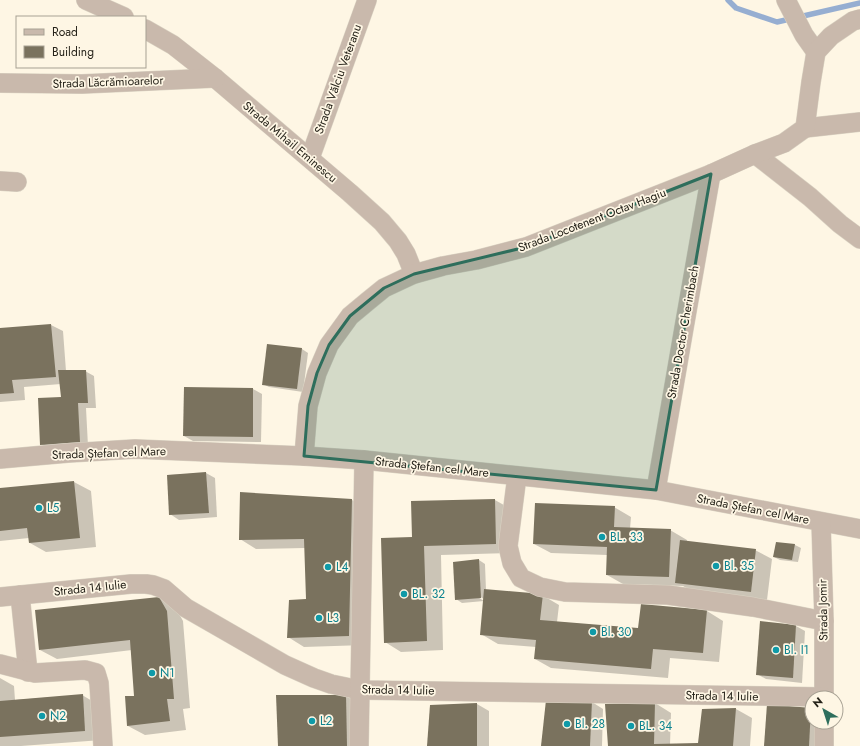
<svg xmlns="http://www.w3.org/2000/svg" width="860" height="746" viewBox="0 0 860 746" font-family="Jost,sans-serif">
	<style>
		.shadow { fill: #0003; fill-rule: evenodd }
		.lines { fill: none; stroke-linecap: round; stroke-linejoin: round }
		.stream { stroke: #96aed1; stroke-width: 5.5 }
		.building { fill: #7a725e }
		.minor-casing { stroke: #dbd4c4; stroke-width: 20 }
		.minor { stroke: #c9b9ac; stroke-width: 19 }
		.marked { fill: #2e6e5c; fill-opacity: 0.2; stroke: #2e6e5c; stroke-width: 3; stroke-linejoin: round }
		.culture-dot { fill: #0f9aa8; stroke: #fef6e4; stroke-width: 1.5 }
		.labels { text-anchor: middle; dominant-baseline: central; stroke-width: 3.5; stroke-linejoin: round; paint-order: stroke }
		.street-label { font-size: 12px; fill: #252219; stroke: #fef6e4 }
		.culture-label { font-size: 12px; fill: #0d838f; stroke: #fef6e4; text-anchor: start }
	</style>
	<rect width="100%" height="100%" fill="#fef6e4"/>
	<g class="shadow">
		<path d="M51,325L63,331L66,371H85L94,376L96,408H86L88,446L50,449L41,444L62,398L61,384L24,387L25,400L0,402V329Z"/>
		<path d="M268,345L302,349L308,353L303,392L269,387L263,384Z"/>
		<path d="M185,388L253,389L262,394L261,442L193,441L184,436Z"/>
		<path d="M206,473L215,478L217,517L179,520L170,514L168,475Z"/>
		<path d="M74,482L91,491L96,547L46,552L30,543L29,538L0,541V489Z"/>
		<path d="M352,500L368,510L365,645L304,647L288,637L307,600L305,548L256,549L240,539Z"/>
		<path d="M495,500L511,509L512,553L441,555L443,650L401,652L385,642L413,538Z"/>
		<path d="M614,507L631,517L630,529L670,530L687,540V542L755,550L772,559L767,600L693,592L683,586L623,584L607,575V555L551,553L534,544Z"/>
		<path d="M777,543L795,545L801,548L798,562L780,560L774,557Z"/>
		<path d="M479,560L485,564L486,590L542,595L559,605L557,622L639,629L707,611L723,621L719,662L670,658L668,678L551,668L535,659L536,647L498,644L481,634L484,601L462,603L456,599ZM477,595L484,599V601L476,596Z"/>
		<path d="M159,598L176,608L183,621L190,708L183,709L186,730L145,735L128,726L135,696L132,650L57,659L40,650Z"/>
		<path d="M761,622L796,626L805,631L802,683L766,679L757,674Z"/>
		<path d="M0,678L14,686L15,700L82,695L99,705L102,740L21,746H0Z"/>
		<path d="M346,696L363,706V746H279Z"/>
		<path d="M592,702L603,709L602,746H542Z"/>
		<path d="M655,703L671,713L670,745L699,744L736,709L752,718L750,746H609Z"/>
		<path d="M477,704L489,711V746H428Z"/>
		<path d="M811,709L812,710V722H827L826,746H765Z"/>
	</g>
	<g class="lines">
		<path class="stream" d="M728,0L736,8L777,22L860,3"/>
	</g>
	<g class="building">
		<path d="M51,324L56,377L12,380L14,393L0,394V328Z"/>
		<path d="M267,344L302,348L297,389L262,385Z"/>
		<path d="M58,370H86L88,403H78L80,442L40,445L38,398L61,397Z"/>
		<path d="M184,387L253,388V437L183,436Z"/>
		<path d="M206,472L209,513L169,515L167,475Z"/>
		<path d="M74,481L80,538L29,543L27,528L0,531V488Z"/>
		<path d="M240,492L352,499L349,636L287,638L289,600L306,599L304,539L239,540Z"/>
		<path d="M495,499L496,544L424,546L427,641L384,643L381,538L412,537L411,501Z"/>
		<path d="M535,503L615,506L614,527L671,529L669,577L606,575L607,547L533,544Z"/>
		<path d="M680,540L756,549L751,592L675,583Z"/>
		<path d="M776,542L795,544L792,560L773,557Z"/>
		<path d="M479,559L481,598L455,600L453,562Z"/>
		<path d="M484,589L543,594L540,620L638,628L641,604L707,610L703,653L653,649L651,669L534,659L536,640L480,635Z"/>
		<path d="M159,597L167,611L174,699H167L170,721L127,726L125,696H134L130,640L39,650L35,610Z"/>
		<path d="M760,621L796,625L793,678L756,675Z"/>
		<path d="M83,694L85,731L0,737V701Z"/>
		<path d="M276,695H346L347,746H278Z"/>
		<path d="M546,700L592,701L590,746H541Z"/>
		<path d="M655,702L654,744L698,743L702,709L736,708L733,746H608L605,704Z"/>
		<path d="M477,703V746H427L430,705Z"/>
		<path d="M767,704L811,708L809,746H764Z"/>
	</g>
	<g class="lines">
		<g class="minor-casing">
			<g id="minor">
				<path d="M86,0L124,17"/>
				<path d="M786,0L804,35L816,52"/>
				<path d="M145,29L173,45L215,78L350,193L382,222L398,241L406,254L414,274"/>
				<path d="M0,83L82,84L215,78"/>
				<path d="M805,128L860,122"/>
				<path d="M755,154L810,197L840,224L860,239"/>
				<path d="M310,158L367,0"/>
				<path d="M0,181L17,182"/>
				<path d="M304,456L308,406L317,373L329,345L350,316L368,301L384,288L414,274L443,266L476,260L526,247L711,174L755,154L784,143L805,128L811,82L816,52L831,36L853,21L860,19"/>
				<path d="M0,459L68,453L135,449L304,456L364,460L656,490L860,529"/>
				<path d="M517,476L508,546L512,563L521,578L540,587L565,592L668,595L753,607L824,621"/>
				<path d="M656,490L684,328L711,174"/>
				<path d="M821,522L824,621V698"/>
				<path d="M20,595L28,672"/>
				<path d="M0,597L131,584H146L153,585L164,589L186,608L285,665L314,678L331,684L360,690L824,697"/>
				<path d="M0,664L35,673L85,670L96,673L99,683L103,746"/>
				<path d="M359,746L364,460"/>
				<path d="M824,746V722"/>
			</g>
		</g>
		<use href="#minor" class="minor"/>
	</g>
	<path class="marked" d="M711,174L656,490L304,456L308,406L317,373L329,345L350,316L384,288L414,274L526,247Z"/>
	<g class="culture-dot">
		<circle cx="39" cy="508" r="4"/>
		<circle cx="602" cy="537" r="4"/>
		<circle cx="716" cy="566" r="4"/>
		<circle cx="328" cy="567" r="4"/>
		<circle cx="404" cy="594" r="4"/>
		<circle cx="319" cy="618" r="4"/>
		<circle cx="593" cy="632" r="4"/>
		<circle cx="776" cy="650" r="4"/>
		<circle cx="152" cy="673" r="4"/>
		<circle cx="42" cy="716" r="4"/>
		<circle cx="312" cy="721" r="4"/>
		<circle cx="567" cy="724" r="4"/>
		<circle cx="631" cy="726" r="4"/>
	</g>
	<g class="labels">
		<g class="street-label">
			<text transform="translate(338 79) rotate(-70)">Strada Vălciu Veteranu</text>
			<text transform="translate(108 82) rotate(-2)">Strada Lăcrămioarelor</text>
			<text transform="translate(290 142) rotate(40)">Strada Mihail Eminescu</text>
			<text transform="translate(592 220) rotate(-21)">Strada Locotenent Octav Hagiu</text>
			<text transform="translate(683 332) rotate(-80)">Strada Doctor Cherimbach</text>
			<text transform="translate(109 453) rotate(-2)">Strada Ștefan cel Mare</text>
			<text transform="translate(432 467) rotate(6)">Strada Ștefan cel Mare</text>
			<text transform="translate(753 509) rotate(11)">Strada Ștefan cel Mare</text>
			<text transform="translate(90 588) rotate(-6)">Strada 14 Iulie</text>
			<text transform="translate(823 610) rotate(-91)">Strada Jomir</text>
			<text transform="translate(398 690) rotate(1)">Strada 14 Iulie</text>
			<text transform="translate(722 696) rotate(1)">Strada 14 Iulie</text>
		</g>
		<g class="culture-label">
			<text x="47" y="508">L5</text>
			<text x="610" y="537">BL. 33</text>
			<text x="724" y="566">Bl. 35</text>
			<text x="336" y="567">L4</text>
			<text x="412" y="594">BL. 32</text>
			<text x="327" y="618">L3</text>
			<text x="601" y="632">Bl. 30</text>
			<text x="784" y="650">Bl. I1</text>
			<text x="160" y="673">N1</text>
			<text x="50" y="716">N2</text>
			<text x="320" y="721">L2</text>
			<text x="575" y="724">Bl. 28</text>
			<text x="639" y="726">BL. 34</text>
		</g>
	</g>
	<rect x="16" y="16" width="130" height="52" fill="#fef6e4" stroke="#a7a193"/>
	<rect x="24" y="29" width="20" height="6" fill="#c9b9ac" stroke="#a7a193"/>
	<text x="52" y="36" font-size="12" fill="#252219">Road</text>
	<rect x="24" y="46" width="20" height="12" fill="#7a725e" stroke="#a7a193"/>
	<text x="52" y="56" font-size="12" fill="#252219">Building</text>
	<g transform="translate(824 710) rotate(321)"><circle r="19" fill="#fef6e4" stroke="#a7a193"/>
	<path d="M0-3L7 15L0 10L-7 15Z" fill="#2e6e5c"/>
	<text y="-6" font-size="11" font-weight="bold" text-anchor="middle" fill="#252219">N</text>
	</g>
</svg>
